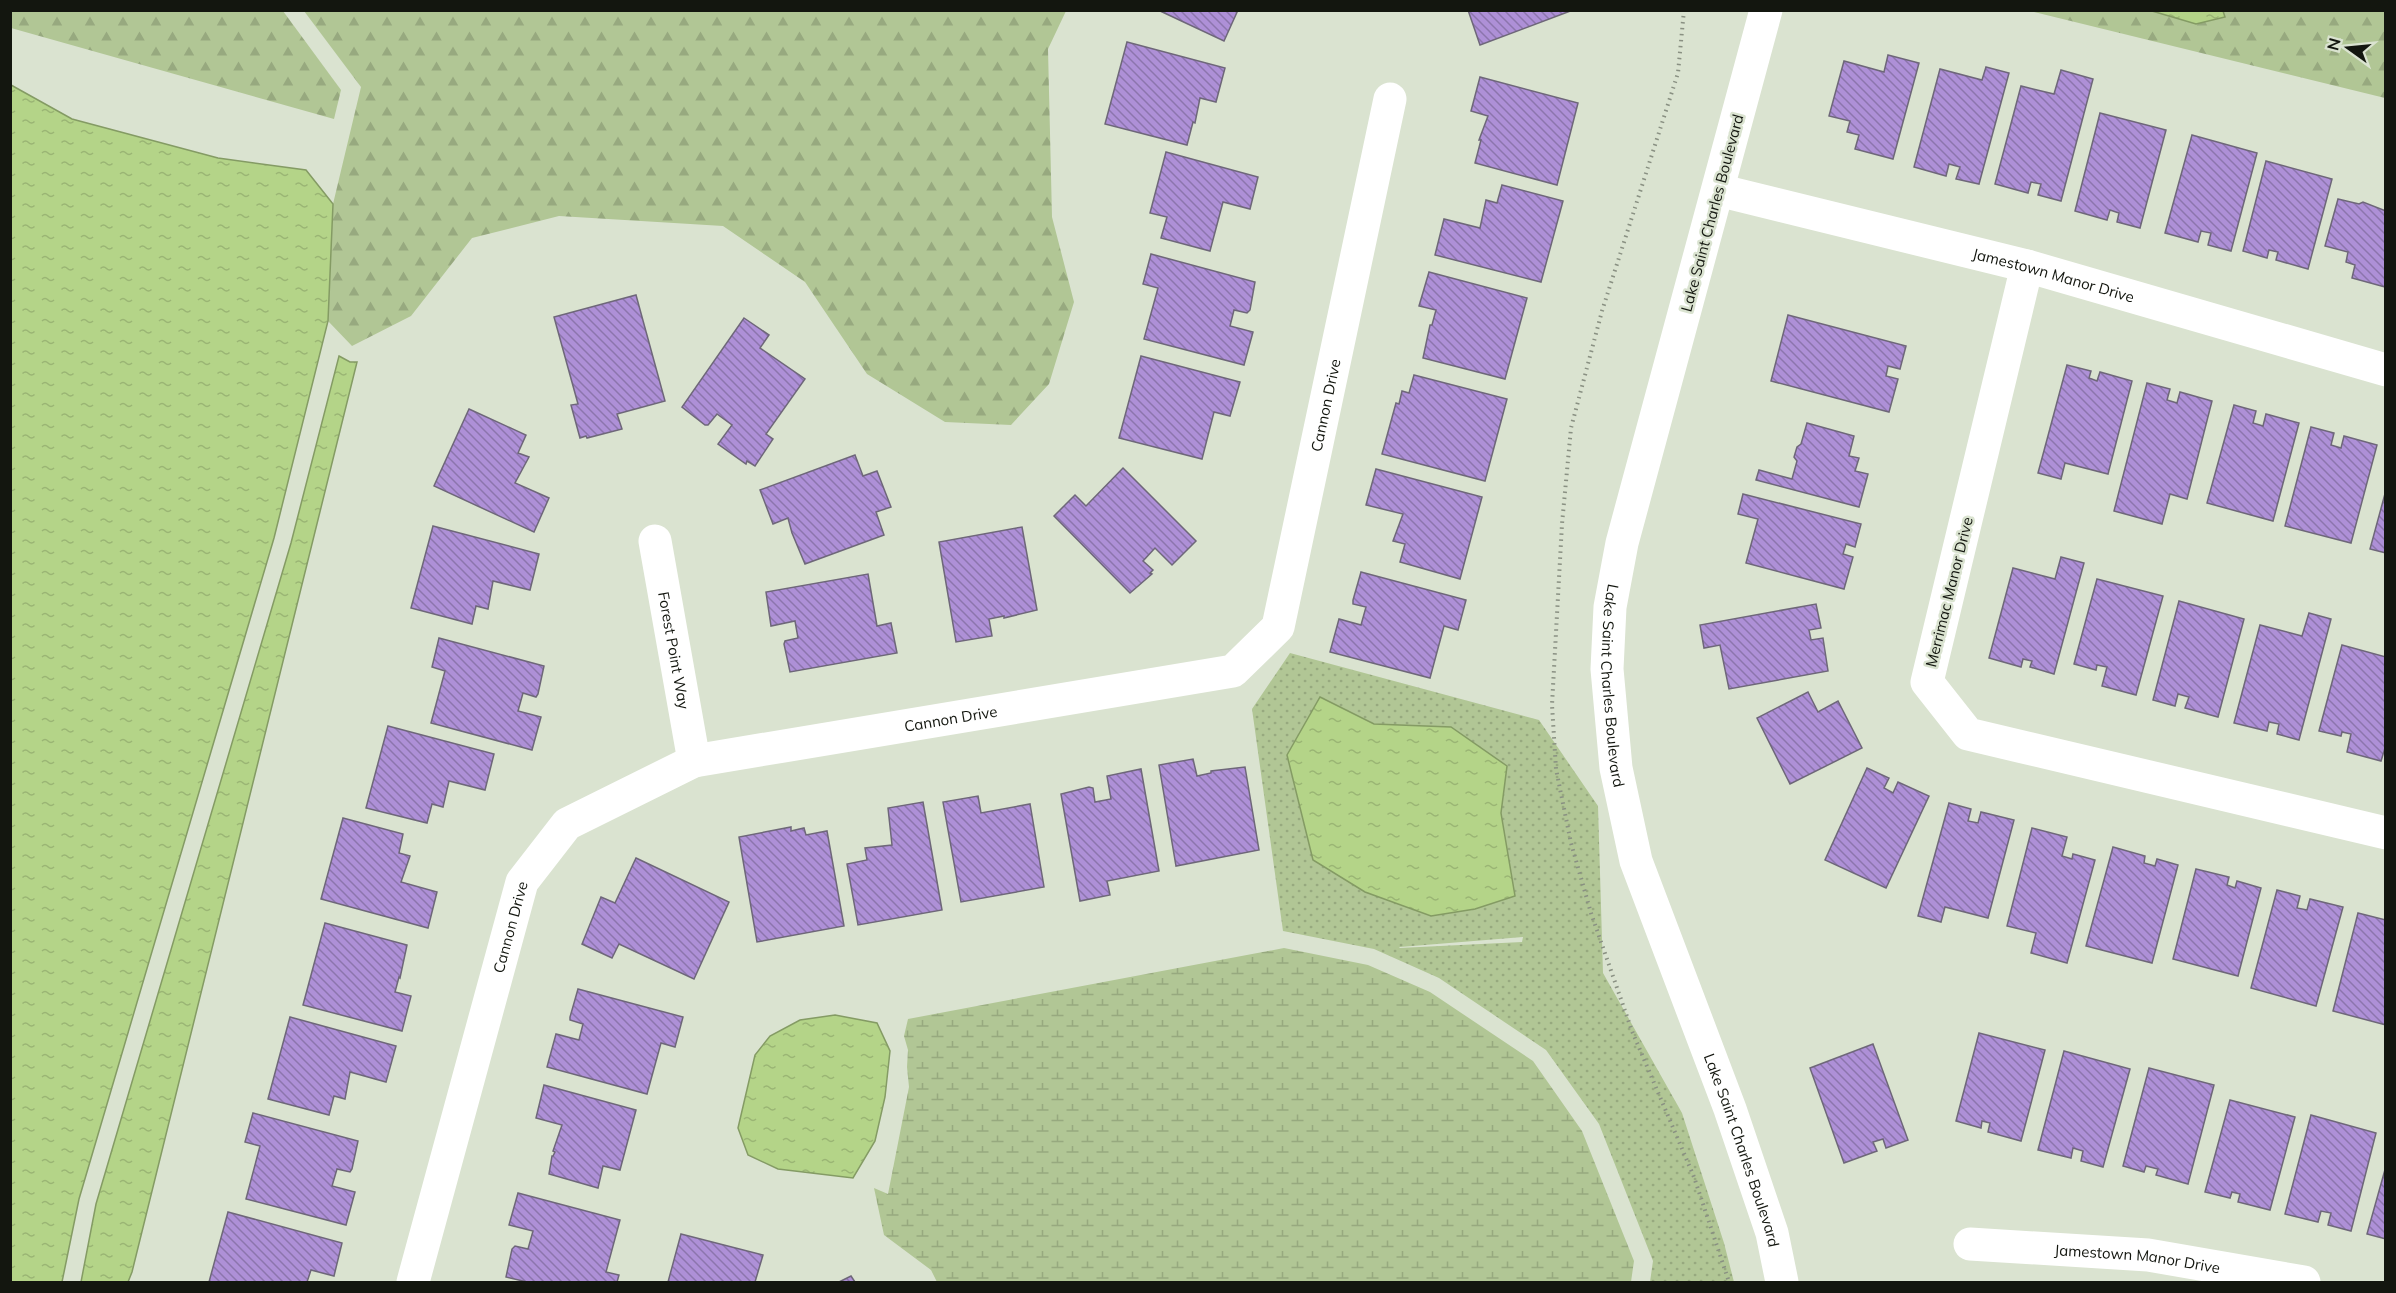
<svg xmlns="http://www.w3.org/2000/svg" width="2396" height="1293" viewBox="0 0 2396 1293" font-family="Mulish,sans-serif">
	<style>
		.forest { fill: url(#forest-firs) }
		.wetland { fill: url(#wetland-marsh) }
		.park { fill: url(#park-dots); fill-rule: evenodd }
		.water { fill: url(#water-ripples); stroke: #849b64; stroke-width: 1.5 }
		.building { fill: url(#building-back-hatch); stroke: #6e6779; stroke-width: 1.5 }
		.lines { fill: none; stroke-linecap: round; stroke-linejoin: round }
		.path { stroke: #899082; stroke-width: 4; stroke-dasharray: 1.5 4.5; stroke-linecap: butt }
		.street { stroke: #fff; stroke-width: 33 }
		.labels { text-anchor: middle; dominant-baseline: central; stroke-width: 5; stroke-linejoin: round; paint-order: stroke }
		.street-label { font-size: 15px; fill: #13160f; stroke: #dae3d0 }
	</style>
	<defs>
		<pattern id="forest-firs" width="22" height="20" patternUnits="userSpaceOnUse" patternTransform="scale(1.5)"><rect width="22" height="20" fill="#b1c695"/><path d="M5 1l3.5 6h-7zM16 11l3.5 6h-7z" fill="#97a97f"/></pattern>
		<pattern id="wetland-marsh" width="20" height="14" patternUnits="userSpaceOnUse" patternTransform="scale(1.5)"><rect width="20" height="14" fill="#b1c695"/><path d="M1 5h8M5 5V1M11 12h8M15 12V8" fill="none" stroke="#97a97f"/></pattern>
		<pattern id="park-dots" width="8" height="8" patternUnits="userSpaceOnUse" patternTransform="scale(1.5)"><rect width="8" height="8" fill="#b1c695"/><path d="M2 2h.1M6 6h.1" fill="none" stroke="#97a97f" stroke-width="1.8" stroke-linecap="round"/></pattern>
		<pattern id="water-ripples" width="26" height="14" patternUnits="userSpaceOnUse" patternTransform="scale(1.5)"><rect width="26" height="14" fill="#b4d488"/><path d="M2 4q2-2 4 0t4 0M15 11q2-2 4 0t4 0" fill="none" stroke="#9ab574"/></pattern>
		<pattern id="building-back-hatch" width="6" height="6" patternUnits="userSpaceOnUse" patternTransform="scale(1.5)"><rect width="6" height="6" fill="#ae90d7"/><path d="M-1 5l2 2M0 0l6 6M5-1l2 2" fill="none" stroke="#8c75ad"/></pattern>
	</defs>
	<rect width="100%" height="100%" fill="#dae3d0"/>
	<g class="forest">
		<path d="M10,11H283L341,90L334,119L11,28Z"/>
		<path d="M304,11H1066L1048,49L1052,217L1074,302L1049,384L1011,425L945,422L867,374L805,282L723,226L559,216L472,238L411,316L352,346L328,321L333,204L361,87Z"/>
		<path d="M2030,11H2385V98Z"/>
	</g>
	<path class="wetland" d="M1284,948L1368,965L1430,992L1533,1061L1582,1131L1634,1261L1631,1282H937L931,1270L884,1235L874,1188L888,1194L909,1087L907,1067L908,1050L904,1036L908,1019Z"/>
	<path class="park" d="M1290,653L1539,720L1598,806L1603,973L1682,1113L1724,1243L1734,1282H1650L1653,1261L1599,1124L1546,1050L1439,978L1374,949L1283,931L1252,709ZM1523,937L1522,942L1399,948L1400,947Z"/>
	<g class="water">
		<path d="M2152,11H2223L2225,17L2196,24Z"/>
		<path d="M11,85L72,119L218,158L306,170L333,204L328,321L274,538L79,1199L62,1282H10Z"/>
		<path d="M339,356L350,362H357L132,1272L128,1282H81L96,1204L291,543Z"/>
		<path d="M1320,697L1374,724L1451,727L1507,766L1501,813L1515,896L1475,909L1431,916L1365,892L1313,860L1287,755Z"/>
		<path d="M835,1015L877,1023L890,1051L885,1097L875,1141L853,1178L778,1169L748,1155L738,1128L755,1055L770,1036L800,1020Z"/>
	</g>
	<g class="building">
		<path d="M1158,10H1238L1224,41Z"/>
		<path d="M1468,10H1573L1480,45Z"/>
		<path d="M1127,42L1225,68L1216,102L1200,98L1195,123L1193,122L1187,145L1105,124Z"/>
		<path d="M1888,55L1919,63L1893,159L1855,149L1859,135L1847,132L1850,121L1829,116L1844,61L1884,72Z"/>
		<path d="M1986,67L2009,73L1979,184L1956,179L1960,167L1949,164L1946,176L1914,167L1940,69L1982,80Z"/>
		<path d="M2061,70L2093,79L2061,201L2038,195L2041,184L2031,182L2028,193L1995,184L2021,86L2054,94Z"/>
		<path d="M1480,77L1578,103L1557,185L1475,163L1481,140H1479L1488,116L1471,111Z"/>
		<path d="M2100,113L2166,130L2140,228L2117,222L2119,213L2110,210L2107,220L2075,211Z"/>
		<path d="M2192,135L2257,153L2231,251L2208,245L2211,233L2201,231L2198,242L2165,233Z"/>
		<path d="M1166,152L1258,177L1250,209L1223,202L1210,251L1161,238L1167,217L1150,213Z"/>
		<path d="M2266,161L2332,179L2308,269L2276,260L2278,252L2269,250L2267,258L2243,251Z"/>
		<path d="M1502,185L1563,201L1541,282L1435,255L1444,219L1480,228L1486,200L1497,203Z"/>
		<path d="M2338,199L2359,204L2363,202L2386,211L2385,287L2352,278L2355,265L2346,262L2348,252L2325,246Z"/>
		<path d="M1151,254L1255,282L1250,310L1247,313L1234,310L1230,326L1253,332L1244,365L1144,339L1158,288L1143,284Z"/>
		<path d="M1429,272L1527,298L1505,379L1423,358L1430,325H1432L1436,310L1419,306Z"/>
		<path d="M636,295L665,401L617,414L622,429L587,438L586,436L580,438L571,405L578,404L554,317Z"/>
		<path d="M1788,315L1906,346L1900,369L1888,366L1886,376L1898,379L1889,412L1771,381Z"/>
		<path d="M744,318L769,335L760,348L805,379L766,434L773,439L755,466L747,461L746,464L718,444L732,425L717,414L708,425H705L682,407Z"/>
		<path d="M1141,356L1240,382L1230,416L1214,412L1202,459L1119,438Z"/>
		<path d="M2067,365L2091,371L2089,378L2097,381L2100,372L2132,381L2108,474L2065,463L2061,479L2038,473Z"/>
		<path d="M1414,375L1507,399L1485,481L1382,454L1396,403L1399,404L1402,391L1409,393Z"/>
		<path d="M2147,383L2170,389L2167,400L2177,403L2180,392L2212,401L2187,499L2170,494L2162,524L2114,511Z"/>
		<path d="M2234,405L2256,411L2253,423L2263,426L2266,414L2299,423L2273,521L2207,503Z"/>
		<path d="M469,409L526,435L518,453L529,457L515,483L549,498L534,532L434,486Z"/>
		<path d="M1807,423L1854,436L1849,456L1859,458L1855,471L1868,474L1859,507L1756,480L1759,470L1792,479L1797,461L1794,457L1797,447L1801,444Z"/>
		<path d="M2311,427L2334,433L2331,445L2341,448L2344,436L2377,445L2351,543L2285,526Z"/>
		<path d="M855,455L863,476L877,471L891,507L876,512L884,535L805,564L792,533L788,518L773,524L760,490Z"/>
		<path d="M1123,468L1196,541L1172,565L1155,548L1143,561L1153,570L1150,573L1152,574L1130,593L1054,516L1075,495L1086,506Z"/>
		<path d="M1376,469L1482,497L1460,579L1400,562L1405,544L1393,541L1403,514L1366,505Z"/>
		<path d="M2386,490V553L2370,549Z"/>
		<path d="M1743,494L1861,524L1855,547L1846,544L1843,554L1853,557L1844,589L1746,563L1758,519L1738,514Z"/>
		<path d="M433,526L539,554L530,590L493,581L488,609L476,606L472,624L411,608Z"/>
		<path d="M1022,527L1037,610L1004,618V616L989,619L992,636L956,642L939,542Z"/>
		<path d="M2061,557L2084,563L2054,674L2030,667L2032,661L2023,659L2021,667L1989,658L2013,568L2055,579Z"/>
		<path d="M1361,572L1466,600L1458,630L1444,626L1430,678L1330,652L1339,619L1361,625L1366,607L1353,604V600Z"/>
		<path d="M868,574L877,626L891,623L897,653L790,672L784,644L785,641L798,638L795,621L771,626L766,592Z"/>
		<path d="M2097,579L2163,596L2136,695L2102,686L2107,667L2097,665L2096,670L2074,664Z"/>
		<path d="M2179,601L2244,619L2218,717L2185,708L2189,697L2178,694L2175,706L2153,700Z"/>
		<path d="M1816,604L1821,628L1809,630L1811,640L1823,638L1828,671L1729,689L1720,645L1704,648L1700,625Z"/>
		<path d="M2309,613L2331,619L2299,740L2277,734L2279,724L2269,722L2267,731L2234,723L2260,625L2302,636Z"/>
		<path d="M439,638L544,666L538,694L536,697L523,693L518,711L541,717L532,750L431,723L445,671L432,667Z"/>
		<path d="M2342,645L2386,657V745L2381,761L2347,752L2351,734L2342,732L2341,736L2319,731Z"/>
		<path d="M1808,692L1818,712L1838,701L1862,748L1790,784L1757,718Z"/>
		<path d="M388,726L494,754L485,790L449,781L443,807L432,804L427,823L366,808Z"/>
		<path d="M1193,759L1197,776L1211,773V771L1245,767L1259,850L1176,866L1159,765Z"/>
		<path d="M1867,768L1889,778L1884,788L1893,793L1898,782L1929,796L1886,888L1825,860Z"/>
		<path d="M1141,769L1159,871L1107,881L1110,895L1080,901L1061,794L1089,787L1093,788L1095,802L1111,799L1107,776Z"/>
		<path d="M978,796L981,813L1030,804L1044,887L961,902L943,802Z"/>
		<path d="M923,802L942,910L858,925L847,864L867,860L865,848L892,845L888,808Z"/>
		<path d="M1949,803L1971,809L1968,821L1978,823L1981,812L2014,820L1988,918L1945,907L1941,922L1918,916Z"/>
		<path d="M343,818L403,834L399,853L410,856L401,882L437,892L428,928L321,899Z"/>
		<path d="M791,827V831L804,828L806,835L827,831L844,926L757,942L739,837Z"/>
		<path d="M2032,828L2067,837L2062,856L2072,859L2073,854L2095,860L2067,963L2031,953L2036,933L2007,926Z"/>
		<path d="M2113,847L2145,856L2144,863L2155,866L2157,859L2178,865L2152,963L2086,946Z"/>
		<path d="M636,858L729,902L694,979L619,944L612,958L582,944L601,897L615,903Z"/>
		<path d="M2196,869L2229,877L2227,885L2235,888L2237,881L2261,888L2238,976L2173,959Z"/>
		<path d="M2277,890L2300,896L2297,908L2307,910L2310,899L2343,907L2316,1006L2251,988Z"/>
		<path d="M2358,913L2386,920V1025L2333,1011Z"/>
		<path d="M325,923L407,945L400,978L399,977L395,992L411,996L402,1031L303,1005Z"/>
		<path d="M578,989L683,1017L675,1047L661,1043L647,1094L547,1067L556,1034L579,1040L583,1024L570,1020V1017Z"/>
		<path d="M290,1017L396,1046L386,1082L350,1072L345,1099L334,1096L329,1115L268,1099Z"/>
		<path d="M1979,1033L2045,1050L2021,1141L1988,1132L1990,1123L1982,1121L1981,1128L1956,1121Z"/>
		<path d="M1873,1044L1908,1140L1886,1148L1883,1139L1873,1142L1877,1151L1844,1163L1810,1068Z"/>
		<path d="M2064,1051L2130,1069L2103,1167L2081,1161L2083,1151L2073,1148L2071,1158L2038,1150Z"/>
		<path d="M2149,1068L2214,1085L2188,1184L2156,1175L2158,1169L2146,1166L2144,1172L2123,1166Z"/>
		<path d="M544,1085L636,1110L620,1170L603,1166L598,1188L549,1174L552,1156H553L555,1152L553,1151L562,1125L536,1118Z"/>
		<path d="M2230,1100L2295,1117L2270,1210L2238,1202L2240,1194L2232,1192L2230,1198L2205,1192Z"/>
		<path d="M253,1113L358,1141L352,1169L350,1172L337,1169L332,1186L355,1192L346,1225L246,1199L260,1146L245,1142Z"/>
		<path d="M2311,1115L2376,1133L2351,1231L2328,1225L2331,1213L2321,1211L2318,1222L2285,1214Z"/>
		<path d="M2386,1166V1239L2367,1234Z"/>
		<path d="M518,1193L620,1220L606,1272L619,1275L617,1282H527L506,1277L512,1249L515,1246L528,1249L533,1231L509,1225Z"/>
		<path d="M228,1212L342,1243L334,1276L311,1270L307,1282H209Z"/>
		<path d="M681,1234L763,1255L755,1282H668Z"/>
		<path d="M851,1276L855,1282H839Z"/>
	</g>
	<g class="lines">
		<path class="path" d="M1684,10L1678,73L1602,311L1571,428L1562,524L1552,705L1556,769L1571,843L1591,913L1632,1031L1694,1177L1729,1282"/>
		<g class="street">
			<path id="s1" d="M1766,10L1622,543L1610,607L1607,669L1616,768L1636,861L1730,1109L1772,1233L1782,1282"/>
			<path id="s2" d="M1718,190L2027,266L2386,370"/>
			<path d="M2027,266L1927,682L1968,734L2386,833"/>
			<path id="s3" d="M655,541L694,761"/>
			<path id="s4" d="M1970,1244L2148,1255L2304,1282"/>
			<path id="s5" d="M413,1282L522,882L567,824L694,761L1233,671L1278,627L1390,99"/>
		</g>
	</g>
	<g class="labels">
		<g class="street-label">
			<text transform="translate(1712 213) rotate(-75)">Lake Saint Charles Boulevard</text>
			<text stroke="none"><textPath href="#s2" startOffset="346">Jamestown Manor Drive</textPath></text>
			<text stroke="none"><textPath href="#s5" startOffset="1466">Cannon Drive</textPath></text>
			<text transform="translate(1949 592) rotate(-76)">Merrimac Manor Drive</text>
			<text stroke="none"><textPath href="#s3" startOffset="111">Forest Point Way</textPath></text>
			<text stroke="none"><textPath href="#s1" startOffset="696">Lake Saint Charles Boulevard</textPath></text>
			<text stroke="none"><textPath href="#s5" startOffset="890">Cannon Drive</textPath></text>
			<text stroke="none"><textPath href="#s5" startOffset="368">Cannon Drive</textPath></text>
			<text stroke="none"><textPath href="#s1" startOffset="1182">Lake Saint Charles Boulevard</textPath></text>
			<text stroke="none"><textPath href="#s4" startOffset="168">Jamestown Manor Drive</textPath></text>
		</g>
	</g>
	<rect width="2396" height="1293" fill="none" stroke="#13160f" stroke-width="24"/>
	<g transform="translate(2348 48) rotate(285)" stroke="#dae3d0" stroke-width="4.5" paint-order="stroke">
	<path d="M0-4.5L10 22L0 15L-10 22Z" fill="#13160f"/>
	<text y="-9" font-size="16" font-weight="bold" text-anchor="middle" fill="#13160f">N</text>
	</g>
</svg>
